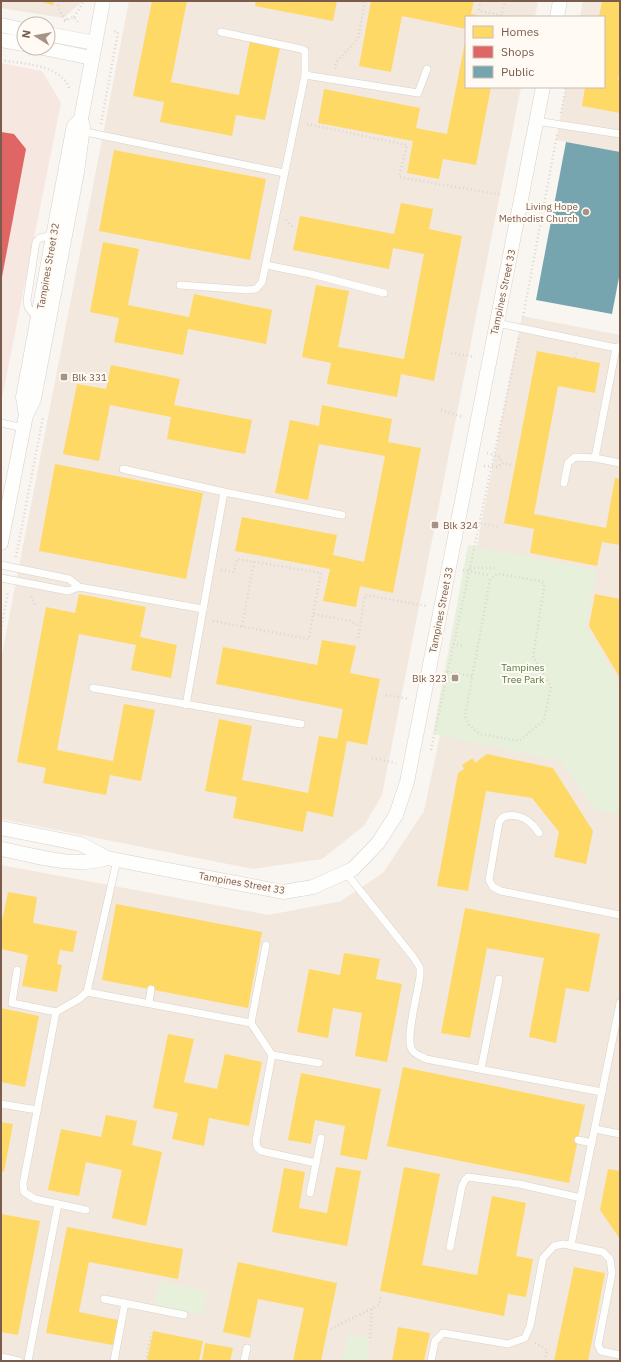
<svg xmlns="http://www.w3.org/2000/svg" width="621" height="1362" viewBox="0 0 621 1362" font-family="'IBM Plex Sans',sans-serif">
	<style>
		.residential { fill: #f2e8de }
		.commercial { fill: #f6e8e1 }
		.green { fill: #e7f0db }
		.homes { fill: #ffd966 }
		.shops { fill: #e06666 }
		.public { fill: #76a5af }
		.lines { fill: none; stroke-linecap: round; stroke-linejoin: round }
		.lane-casing { stroke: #d7d1cb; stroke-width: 8 }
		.street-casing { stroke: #d7d1cb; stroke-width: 15 }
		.path { stroke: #dcd5d0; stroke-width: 2.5; stroke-dasharray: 1 3; stroke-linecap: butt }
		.lane { stroke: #fefefd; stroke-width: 7 }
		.street { stroke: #fefefd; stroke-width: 14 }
		.poi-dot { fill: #a69286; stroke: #fffaf3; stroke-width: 1.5 }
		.labels { text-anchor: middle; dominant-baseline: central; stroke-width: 4; stroke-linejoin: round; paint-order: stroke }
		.poi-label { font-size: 10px; fill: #7a5c4d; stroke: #fffaf3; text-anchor: end }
		.street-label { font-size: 10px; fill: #7a5c4d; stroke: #fffaf3 }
		.park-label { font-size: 10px; fill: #537a41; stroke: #fffaf3 }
	</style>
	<rect width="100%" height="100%" fill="#f9f5f0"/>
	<g class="residential">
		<path d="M1,1H83L63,18L1,8Z"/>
		<path d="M129,1H538L535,17H466V87H521L382,795L364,826L322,859L253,869L1,819V659Z"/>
		<path d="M583,1H620V153L556,140L566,87H604V17H580Z"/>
		<path d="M522,316L620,335V713L473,566Z"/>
		<path d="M441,730L567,754L620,804V1361H1V865L269,915L341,901L383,873L424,811Z"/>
	</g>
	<path class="commercial" d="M1,63L42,71L61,103L1,403Z"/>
	<g class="green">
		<path d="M468,545L597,570L586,626L620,684V814L594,809L561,761L433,734Z"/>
		<path d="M159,1281L207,1291L202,1315L155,1305Z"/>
		<path d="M348,1334L370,1338L366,1361H342Z"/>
	</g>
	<g class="homes">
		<path d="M38,1H54L53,5Z"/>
		<path d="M152,1H187L171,82L239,95L250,41L280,47L265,120L236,115L232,136L160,122L164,102L133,96Z"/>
		<path d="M256,1H337L333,21L255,6Z"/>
		<path d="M371,1H474L471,14L483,17H466V29L402,16L391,72L359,66Z"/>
		<path d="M602,1H620V70L618,80L620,81V113L582,106L585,87H604V17H599Z"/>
		<path d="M465,42L466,87H491L476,165L443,159L439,179L407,173L413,141L318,123L324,89L420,108L416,128L447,134Z"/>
		<path d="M114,150L266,179L250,260L99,231Z"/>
		<path d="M401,203L433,209L429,229L462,236L434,381L401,374L397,397L327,384L331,363L302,357L316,285L349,291L338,347L404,359L424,254L393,248L389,269L293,250L300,216L394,234Z"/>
		<path d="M103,242L139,249L128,305L189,317L194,294L272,310L266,344L188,329L183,355L114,342L119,318L90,312Z"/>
		<path d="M537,351L600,363L595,393L558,386L534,514L606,528L615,478L620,479V545L602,542L597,566L530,553L534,529L504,523Z"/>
		<path d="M111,365L180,379L174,405L252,420L245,454L167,439L171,417L110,405L99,461L63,454L77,384L106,389Z"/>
		<path d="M322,405L392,419L388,442L421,448L393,593L360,586L356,607L323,601L330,569L235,551L242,517L337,535L333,555L364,562L385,456L319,444L308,500L275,493L290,420L319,426Z"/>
		<path d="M55,464L203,493L186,579L39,551Z"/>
		<path d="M79,594L146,607L140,637L177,645L171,678L131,670L136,645L79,634L57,750L113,761L124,704L155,710L141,781L110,775L106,795L43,783L46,768L17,762L46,607L75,613Z"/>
		<path d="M595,594L620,599V678L589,626Z"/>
		<path d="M322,640L356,646L350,673L380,679L367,745L347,741L333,817L307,811L303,832L233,818L237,797L205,791L219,719L252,726L242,780L308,793L319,736L337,739L343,709L216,684L223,647L317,665Z"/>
		<path d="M487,754L553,768L593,831L586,864L554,857L559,832L532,798L486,791L468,891L437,886L458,773L464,769L462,765L473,758L475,763Z"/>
		<path d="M8,892L37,897L33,923L77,931L73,952L60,950L57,964L62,965L57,992L22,986L28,955L1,949V926Z"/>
		<path d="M116,904L262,932L248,1008L102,980Z"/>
		<path d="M465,908L600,934L589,992L566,988L556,1043L529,1037L544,958L487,948L470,1038L441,1033Z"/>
		<path d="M344,953L380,959L376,979L402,984L387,1062L355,1056L362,1013L333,1008L328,1038L297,1032L309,969L340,975Z"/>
		<path d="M1,1008L39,1016L25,1087L1,1082Z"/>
		<path d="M168,1034L194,1039L184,1082L217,1089L225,1054L262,1062L249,1126L209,1118L204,1146L172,1139L178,1113L153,1108Z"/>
		<path d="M403,1067L585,1105L569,1183L387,1146Z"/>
		<path d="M301,1073L381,1089L367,1160L340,1155L345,1126L315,1120L311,1144L288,1140Z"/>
		<path d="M106,1115L137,1121L132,1145L162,1152L146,1226L112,1218L122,1170L86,1162L79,1196L48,1190L61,1129L101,1137Z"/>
		<path d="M1,1122L13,1124L4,1172L1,1171Z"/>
		<path d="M336,1167L361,1171L347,1246L272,1232L284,1168L305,1172L299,1208L327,1213Z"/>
		<path d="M404,1167L440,1174L422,1265L477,1275L492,1196L526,1203L516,1256L533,1259L526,1297L508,1294L504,1316L380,1291Z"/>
		<path d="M608,1169L620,1171V1239L600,1210Z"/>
		<path d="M1,1214L40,1221L18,1335L1,1332Z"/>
		<path d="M67,1227L183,1249L178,1279L89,1262L79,1312L118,1320L113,1345L46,1333Z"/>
		<path d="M238,1262L337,1283L321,1361H293L304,1308L258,1299L250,1338L223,1332Z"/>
		<path d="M574,1267L605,1273L588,1361H554Z"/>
		<path d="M398,1327L430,1333L424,1361H392Z"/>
		<path d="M153,1331L203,1341L199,1361H147Z"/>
		<path d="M205,1343L233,1348L230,1361H202Z"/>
	</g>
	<path class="shops" d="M1,132L14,134L26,149L2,277Z"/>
	<path class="public" d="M566,142L620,152V272L612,314L536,300Z"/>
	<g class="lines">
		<g class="lane-casing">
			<g id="lane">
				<path d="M305,75L418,93L427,69"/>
				<path d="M536,121L620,134"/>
				<path d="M81,131L284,173"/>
				<path d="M266,265L311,274L384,293"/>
				<path d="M180,285L247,290L256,289L262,282L305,75V51L301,49L221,32"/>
				<path d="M37,319L28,307L27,300L36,242L40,238L53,235"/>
				<path d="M497,323L616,348"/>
				<path d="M1,423L24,428"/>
				<path d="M595,458L616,348L620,346"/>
				<path d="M123,469L224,492L342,515"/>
				<path d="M564,483L568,463L575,457L595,458L620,463"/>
				<path d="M1,565L69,579L79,587L203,609"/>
				<path d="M1,578L68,591L79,587"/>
				<path d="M93,688L301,724"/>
				<path d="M186,705L224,492"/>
				<path d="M539,833C530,820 519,812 503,817L499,822L489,880L493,887L501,891L620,915"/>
				<path d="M346,873L414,958L420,968V976C418,992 406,1035 411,1048C413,1054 421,1056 426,1059L602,1092"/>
				<path d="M17,970L12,1003L56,1012L79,999L87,992L117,860"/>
				<path d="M87,992L251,1023L272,1055L256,1141L257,1147L261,1151L316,1163"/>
				<path d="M149,1003L151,989"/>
				<path d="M56,1012L23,1184L24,1192L35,1199L86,1210"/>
				<path d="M251,1023L266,945"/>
				<path d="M272,1055L319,1063"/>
				<path d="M481,1069L499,979"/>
				<path d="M1,1104L37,1110"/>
				<path d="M595,1129L620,1134"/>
				<path d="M578,1140L592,1143"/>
				<path d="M310,1193L321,1138"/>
				<path d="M571,1245L620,1003"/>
				<path d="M450,1247L462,1186L465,1180L468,1177L519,1184L581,1198"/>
				<path d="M104,1299L184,1315"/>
				<path d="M1,1357L19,1361"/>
				<path d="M28,1361L58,1204"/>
				<path d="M114,1361L125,1303"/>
				<path d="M244,1361L247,1348"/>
				<path d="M431,1361L435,1341L443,1333L508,1344L525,1338L530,1326L543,1258L554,1246L563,1244L603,1252L610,1259L612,1273L598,1345L601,1351L620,1355"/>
			</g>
		</g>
		<g class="street-casing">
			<g id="street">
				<path d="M557,17L560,1"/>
				<path d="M1,25L24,30"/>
				<path d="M48,34L95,43"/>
				<path d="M1,40L24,44"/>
				<path d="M43,48L92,58"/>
				<path d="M26,415L23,397L73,130L74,126L81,119"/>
				<path d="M1,543L26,415L34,399L77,172L83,127L81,119L103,1"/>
				<path d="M1,828L81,844L107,858L117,860L283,892L313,887L353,869L378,843L396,815L407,782L543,87"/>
				<path d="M1,849C34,855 74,869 107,858"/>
			</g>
		</g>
		<g class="path">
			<path d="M58,1L59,10L67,21"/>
			<path d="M480,1L479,11L502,15L505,1"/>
			<path d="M33,17L44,20"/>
			<path d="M74,17L84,1"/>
			<path d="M64,21L74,17L79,24"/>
			<path d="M1,60C23,64 62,64 70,90"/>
			<path d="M335,69L336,62L358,39L365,1"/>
			<path d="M561,113L566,87"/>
			<path d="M101,124L118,32L113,31"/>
			<path d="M307,124L407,145L399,177L502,195"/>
			<path d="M286,220L293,227"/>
			<path d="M523,317L557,135"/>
			<path d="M451,353L475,357"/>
			<path d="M575,358L577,351"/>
			<path d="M441,410L463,417"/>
			<path d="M487,453L500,457L502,463"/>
			<path d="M484,466L498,467L502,463L512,465"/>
			<path d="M473,522L500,527"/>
			<path d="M16,557L43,417"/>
			<path d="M470,568H495"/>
			<path d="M221,570L234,572L237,559L321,573L313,614"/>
			<path d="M463,570L488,575"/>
			<path d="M499,574L540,581L544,583V588L533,657L551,686L544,720L519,741L480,734L469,725L465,716L490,580L495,575Z"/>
			<path d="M31,596L35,606"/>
			<path d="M213,621L309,639L313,614L350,621L360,626"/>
			<path d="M242,626L254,562"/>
			<path d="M1,630L8,591"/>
			<path d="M358,638L365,595L427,606"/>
			<path d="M453,644L464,646"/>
			<path d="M447,672L472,676"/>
			<path d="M386,695L409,699"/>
			<path d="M431,750L519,338"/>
			<path d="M372,758L396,763"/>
			<path d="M331,1329L379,1305L381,1295"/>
			<path d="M370,1338L372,1308"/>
			<path d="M535,1343L547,1350L545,1361"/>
			<path d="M146,1361L151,1333"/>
		</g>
		<use href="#lane" class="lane"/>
		<use href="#street" class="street"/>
	</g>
	<g class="poi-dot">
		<circle cx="586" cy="212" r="4"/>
		<rect x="60" y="373" width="8" height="8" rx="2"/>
		<rect x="431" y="521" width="8" height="8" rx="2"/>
		<rect x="451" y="674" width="8" height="8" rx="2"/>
	</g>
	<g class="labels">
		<g class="poi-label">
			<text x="578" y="206">Living Hope<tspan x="578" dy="12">Methodist Church</tspan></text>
			<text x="72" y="377" text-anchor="start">Blk 331</text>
			<text x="443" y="525" text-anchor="start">Blk 324</text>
			<text x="447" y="678">Blk 323</text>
		</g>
		<g class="street-label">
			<text transform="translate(48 266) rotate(-80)">Tampines Street 32</text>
			<text transform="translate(503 292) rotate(-78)">Tampines Street 33</text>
			<text transform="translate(441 610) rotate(-79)">Tampines Street 33</text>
			<text transform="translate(242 883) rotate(10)">Tampines Street 33</text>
		</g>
		<g class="park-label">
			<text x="523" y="667">Tampines<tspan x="523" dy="12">Tree Park</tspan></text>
		</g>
	</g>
	<rect width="621" height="1362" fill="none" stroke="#7a5c4d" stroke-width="4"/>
	<rect x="465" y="16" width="140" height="72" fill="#fffaf3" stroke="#cabbb1"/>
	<rect x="473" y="26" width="20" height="12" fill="#ffd966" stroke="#cabbb1"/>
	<text x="501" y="36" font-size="12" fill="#7a5c4d">Homes</text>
	<rect x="473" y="46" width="20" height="12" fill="#e06666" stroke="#cabbb1"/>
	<text x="501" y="56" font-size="12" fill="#7a5c4d">Shops</text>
	<rect x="473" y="66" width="20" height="12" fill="#76a5af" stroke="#cabbb1"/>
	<text x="501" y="76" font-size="12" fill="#7a5c4d">Public</text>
	<g transform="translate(36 36) rotate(281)"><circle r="19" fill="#fffaf3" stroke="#cabbb1"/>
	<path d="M0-3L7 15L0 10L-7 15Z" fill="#a69286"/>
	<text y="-6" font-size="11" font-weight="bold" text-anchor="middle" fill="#7a5c4d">N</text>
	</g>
</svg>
